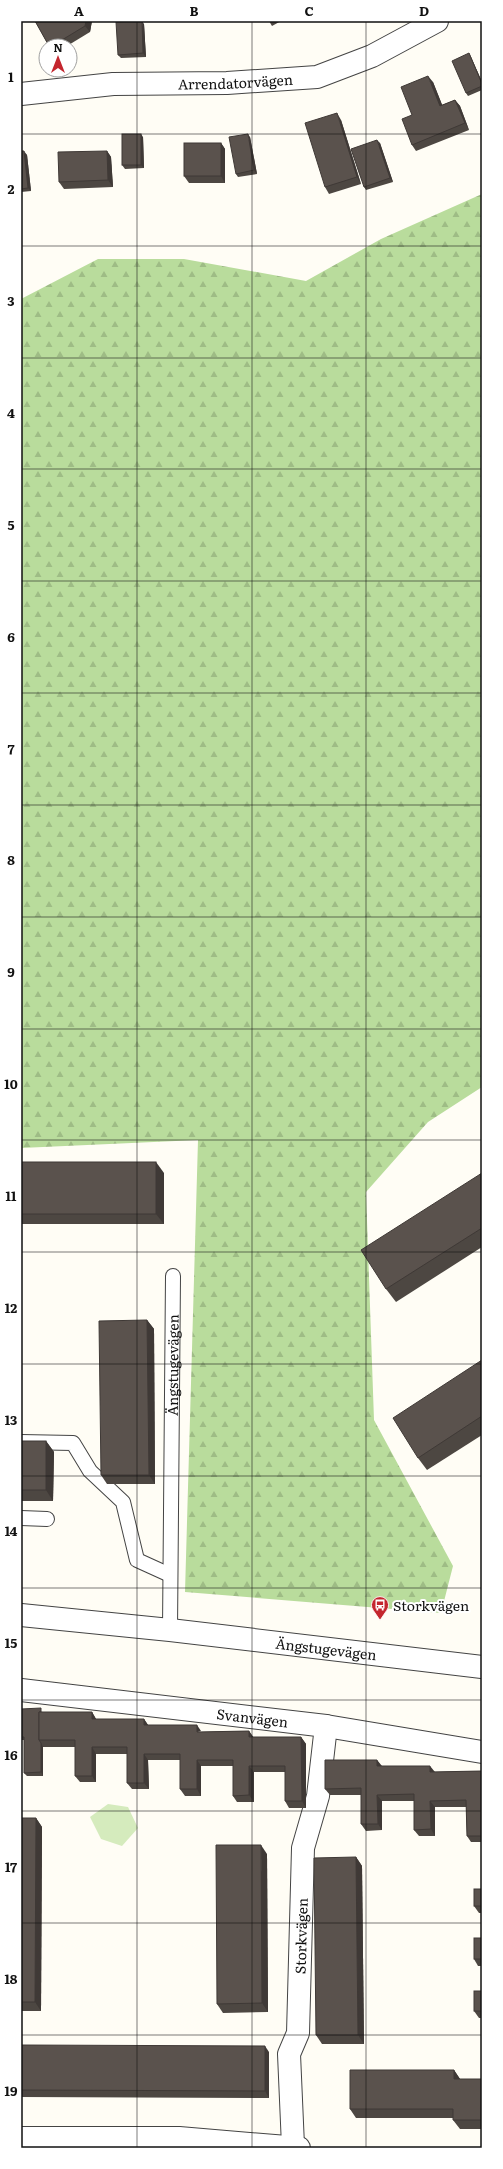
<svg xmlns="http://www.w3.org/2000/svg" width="503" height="2169" viewBox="0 0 503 2169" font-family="Literata,serif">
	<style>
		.forest { fill: url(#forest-firs) }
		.park { fill: #d5ebbd }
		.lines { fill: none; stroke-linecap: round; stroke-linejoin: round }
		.service-casing { stroke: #444; stroke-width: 16 }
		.minor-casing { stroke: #444; stroke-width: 24 }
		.tertiary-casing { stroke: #444; stroke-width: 24 }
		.service { stroke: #fff; stroke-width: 14 }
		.minor { stroke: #fff; stroke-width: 22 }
		.tertiary { stroke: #fff; stroke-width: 22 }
		.wall { fill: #4d4742 }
		.shaded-wall { fill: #3f3936 }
		.building { fill: #5a524d; stroke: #3f3936 }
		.grid { fill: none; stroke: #111; stroke-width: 1; stroke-opacity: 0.55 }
		.labels { text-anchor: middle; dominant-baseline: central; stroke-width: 4; stroke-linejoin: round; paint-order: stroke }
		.street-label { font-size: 14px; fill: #111; stroke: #fff }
		.poi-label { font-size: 14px; fill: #111; stroke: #fff; text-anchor: start }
		.neatline { fill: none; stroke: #111; stroke-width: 1.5 }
		.grid-label { font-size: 13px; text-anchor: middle; font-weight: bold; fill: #111 }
	</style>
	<defs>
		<pattern id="forest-firs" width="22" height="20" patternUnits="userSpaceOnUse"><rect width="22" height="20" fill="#b9dc9c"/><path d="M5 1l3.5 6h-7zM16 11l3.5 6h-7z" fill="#9ebc85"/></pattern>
	</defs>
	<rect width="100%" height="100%" fill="#fffdf5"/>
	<path class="forest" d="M482,194V1087L428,1122L366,1192L374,1420L453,1566L441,1613L185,1592L198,1140L21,1148V299L98,259H184L306,281L381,239Z"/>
	<path class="park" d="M108,1804L128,1807L138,1828L122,1846L101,1839L90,1817Z"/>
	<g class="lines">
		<g class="service-casing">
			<g id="service">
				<path d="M21,1442L73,1443L90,1471L123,1502L137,1560L170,1575"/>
				<path d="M21,1518L47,1519"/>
				<path id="s1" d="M170,1630L173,1276"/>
			</g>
		</g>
		<g class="minor-casing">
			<g id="minor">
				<path id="s2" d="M21,94L113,84L227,83L317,77L372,56L437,21"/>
				<path id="s3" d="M21,1690L326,1726L482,1752"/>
				<path d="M21,2138H179L299,2148"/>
				<path id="s4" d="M293,2146L289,2054L298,2033L303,1848L318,1796L326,1726"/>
			</g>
		</g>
		<g class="tertiary-casing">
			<g id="tertiary">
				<path id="s5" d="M21,1615L170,1630L482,1667"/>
			</g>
		</g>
		<use href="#service" class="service"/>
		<use href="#minor" class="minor"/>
		<use href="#tertiary" class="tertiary"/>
	</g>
	<g class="wall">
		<path d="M35,21H92L90,32L67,46H49Z"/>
		<path d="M269,21H281L272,26Z"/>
		<path d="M144,24L146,57L121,58L118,55Z"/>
		<path d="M469,53L471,57L482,82V90L468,96L466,93Z"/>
		<path d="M433,82L442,105L455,100L460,106L469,130L416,151L412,145V115Z"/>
		<path d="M341,120L361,184L329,194L325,187Z"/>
		<path d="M143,137L144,168L125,169L122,165Z"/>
		<path d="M250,137L257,174L238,177L236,174Z"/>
		<path d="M221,143L225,149V183H189L184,176Z"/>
		<path d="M380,143L393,182L366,190L364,187Z"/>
		<path d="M21,151L27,155L31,191L21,192Z"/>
		<path d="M107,151L111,157L113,187L64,189L59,182Z"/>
		<path d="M21,1162L164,1173V1224H21Z"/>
		<path d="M482,1173V1247L396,1302L386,1289Z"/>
		<path d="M147,1320L154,1329L155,1484H107L101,1475Z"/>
		<path d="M482,1360V1435L427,1470L418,1458Z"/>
		<path d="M21,1441H46L54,1452L53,1501H21Z"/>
		<path d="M21,1709L43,1712H92L96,1719H144L148,1725L201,1732L249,1731L253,1737H301L306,1744V1808H289L285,1801V1772H254V1802H237L233,1796V1766H201V1796H185L180,1789V1760H148L149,1789H132L127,1783V1754H96V1782H80L75,1776V1747H43V1776H27L24,1773V1740H21Z"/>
		<path d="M377,1760L381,1766L435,1772L482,1771V1842H471L467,1836L466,1807H435V1836H419L414,1830V1801H382V1830L366,1831L361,1824V1795H330L325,1789Z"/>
		<path d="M21,1818H36L42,1827L41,2011H21Z"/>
		<path d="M267,1854L268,2012L223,2013L217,2004Z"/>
		<path d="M356,1857L362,1866L364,2044H322L316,2035Z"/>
		<path d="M482,1889V1913H479L474,1906Z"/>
		<path d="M482,1938V1966H478L474,1959Z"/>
		<path d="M482,1991V2018H479L474,2011Z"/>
		<path d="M21,2045L269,2052V2098L21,2097Z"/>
		<path d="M454,2070L460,2079H482V2129H460L453,2120V2118H356L350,2109Z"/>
	</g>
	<g class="shaded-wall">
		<path d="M86,21H92L90,32L85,26Z"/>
		<path d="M142,21L144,24L146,57L143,53Z"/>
		<path d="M469,53L471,57L482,82V84Z"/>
		<path d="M428,76L433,82L445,112L440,106Z"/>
		<path d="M455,100L460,106L469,130L465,123Z"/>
		<path d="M337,113L341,120L361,184L357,177Z"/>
		<path d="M141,134L143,137L144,168L141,165Z"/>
		<path d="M248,134L250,137L257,174L254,170Z"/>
		<path d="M377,140L380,143L393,182L390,178Z"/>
		<path d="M221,143L225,149V183L221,176Z"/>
		<path d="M24,151L27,155L31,191L28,188Z"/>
		<path d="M107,151L111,157L113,187L108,180Z"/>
		<path d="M156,1162L164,1173V1224L156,1214Z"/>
		<path d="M147,1320L154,1329L155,1484L149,1475Z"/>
		<path d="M46,1441L54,1452L53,1501L46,1490Z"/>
		<path d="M92,1712L96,1719H92Z"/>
		<path d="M144,1719L148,1725H144Z"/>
		<path d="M197,1725L201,1731L197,1732Z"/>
		<path d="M249,1731L254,1738L249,1737Z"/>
		<path d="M301,1737L306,1744V1808L302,1801Z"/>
		<path d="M41,1743L43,1747V1776L41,1772Z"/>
		<path d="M92,1747L96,1754V1782L92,1776Z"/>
		<path d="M144,1754L148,1760L149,1789L144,1783Z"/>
		<path d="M197,1760L201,1766V1796L197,1789Z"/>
		<path d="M377,1760L382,1766H377Z"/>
		<path d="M249,1766L254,1772V1802L249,1795Z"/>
		<path d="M430,1766L435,1772H430Z"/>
		<path d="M377,1795L382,1801V1830L378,1824Z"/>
		<path d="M430,1801L435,1807V1836L431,1829Z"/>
		<path d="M36,1818L42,1827L41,2011L35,2002Z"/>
		<path d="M261,1845L267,1854L268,2012L262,2003Z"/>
		<path d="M356,1857L362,1866L364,2044L358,2035Z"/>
		<path d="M265,2046L269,2052V2098L265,2091Z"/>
		<path d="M454,2070L460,2079H454Z"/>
	</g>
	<g class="building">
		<path d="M35,21H86L85,26L52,46H49Z"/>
		<path d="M133,21H142L143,53L118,55L116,22Z"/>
		<path d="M469,53L482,84V86L466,93L452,61Z"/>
		<path d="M428,76L440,106L455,100L465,123L412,145L402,119L412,115L401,87Z"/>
		<path d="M337,113L357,177L325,187L305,123Z"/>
		<rect x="122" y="134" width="19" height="31"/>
		<path d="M248,134L254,170L236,174L229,137Z"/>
		<path d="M377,140L390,178L364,187L351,149Z"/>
		<rect x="184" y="143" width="37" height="33"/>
		<path d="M21,151H24L28,188L21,189Z"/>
		<path d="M107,151L108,180L59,182L58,152Z"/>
		<rect x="21" y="1162" width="135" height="52"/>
		<path d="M482,1173V1228L386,1289L361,1250Z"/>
		<path d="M147,1320L149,1475H101L99,1321Z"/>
		<path d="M482,1360V1416L418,1458L393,1418Z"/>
		<rect x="21" y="1441" width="25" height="49"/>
		<path d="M41,1708V1712H39V1740L41,1743V1772L24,1773V1737H21V1709Z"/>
		<path d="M39,1712H92V1719H144V1725H197V1732L249,1731V1737H301L302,1801H285V1766H249V1795L233,1796V1760H197V1789H180V1754H144V1783H127V1747H92V1776H75V1740H39Z"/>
		<path d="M325,1760H377V1766H430V1772L482,1771V1836H467L466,1800L430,1801L431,1829L414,1830V1794L377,1795L378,1824H361V1788L325,1789Z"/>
		<path d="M21,1818H36L35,2002H21Z"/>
		<path d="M216,1845H261L262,2003L217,2004Z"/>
		<path d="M356,1857L358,2035H316L314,1858Z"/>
		<rect x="474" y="1889" width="8" height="17"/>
		<rect x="474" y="1938" width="8" height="21"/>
		<rect x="474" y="1991" width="8" height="20"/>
		<path d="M21,2045L265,2046V2091L21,2090Z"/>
		<path d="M350,2070H454V2079H482V2120H453V2109H350Z"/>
	</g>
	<path class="grid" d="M137,21V2148M252,21V2148M366,21V2148M21,134H482M21,246H482M21,358H482M21,469H482M21,581H482M21,693H482M21,805H482M21,917H482M21,1029H482M21,1140H482M21,1252H482M21,1364H482M21,1476H482M21,1588H482M21,1700H482M21,1811H482M21,1923H482M21,2035H482"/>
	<defs>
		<g id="bus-pin" transform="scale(0.9)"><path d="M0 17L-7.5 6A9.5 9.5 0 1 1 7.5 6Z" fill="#c4262e" stroke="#fff"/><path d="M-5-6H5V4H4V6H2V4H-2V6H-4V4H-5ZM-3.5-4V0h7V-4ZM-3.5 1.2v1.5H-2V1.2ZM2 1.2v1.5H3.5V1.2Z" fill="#fff"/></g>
	</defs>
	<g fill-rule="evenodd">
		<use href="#bus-pin" x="380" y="1605"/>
	</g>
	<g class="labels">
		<g class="street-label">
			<text stroke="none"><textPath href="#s2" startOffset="215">Arrendatorvägen</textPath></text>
			<text stroke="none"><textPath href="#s1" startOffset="265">Ängstugevägen</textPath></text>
			<text stroke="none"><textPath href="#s5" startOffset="307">Ängstugevägen</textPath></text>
			<text stroke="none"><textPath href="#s3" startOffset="233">Svanvägen</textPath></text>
			<text stroke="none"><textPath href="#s4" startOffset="212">Storkvägen</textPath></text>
		</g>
		<g class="poi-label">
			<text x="393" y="1605">Storkvägen</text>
		</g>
	</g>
	<rect width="503" height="2169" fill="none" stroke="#ffffff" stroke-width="44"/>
	<g transform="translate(58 58)"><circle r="19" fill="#ffffff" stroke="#a0a0a0"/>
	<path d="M0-3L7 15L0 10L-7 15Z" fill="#c4262e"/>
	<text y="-6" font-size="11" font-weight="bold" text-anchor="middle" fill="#111111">N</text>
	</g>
	<rect x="22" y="22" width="459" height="2125" class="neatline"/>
	<g class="grid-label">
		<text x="79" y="16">A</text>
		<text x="194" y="16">B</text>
		<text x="309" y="16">C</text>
		<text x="424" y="16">D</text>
		<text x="11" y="82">1</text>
		<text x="11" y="194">2</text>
		<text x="11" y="306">3</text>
		<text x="11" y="418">4</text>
		<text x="11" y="530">5</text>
		<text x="11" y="642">6</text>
		<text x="11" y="754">7</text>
		<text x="11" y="865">8</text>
		<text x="11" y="977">9</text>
		<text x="11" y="1089">10</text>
		<text x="11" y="1201">11</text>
		<text x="11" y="1313">12</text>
		<text x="11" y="1425">13</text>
		<text x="11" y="1536">14</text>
		<text x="11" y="1648">15</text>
		<text x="11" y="1760">16</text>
		<text x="11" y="1872">17</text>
		<text x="11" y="1984">18</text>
		<text x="11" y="2096">19</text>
	</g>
</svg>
